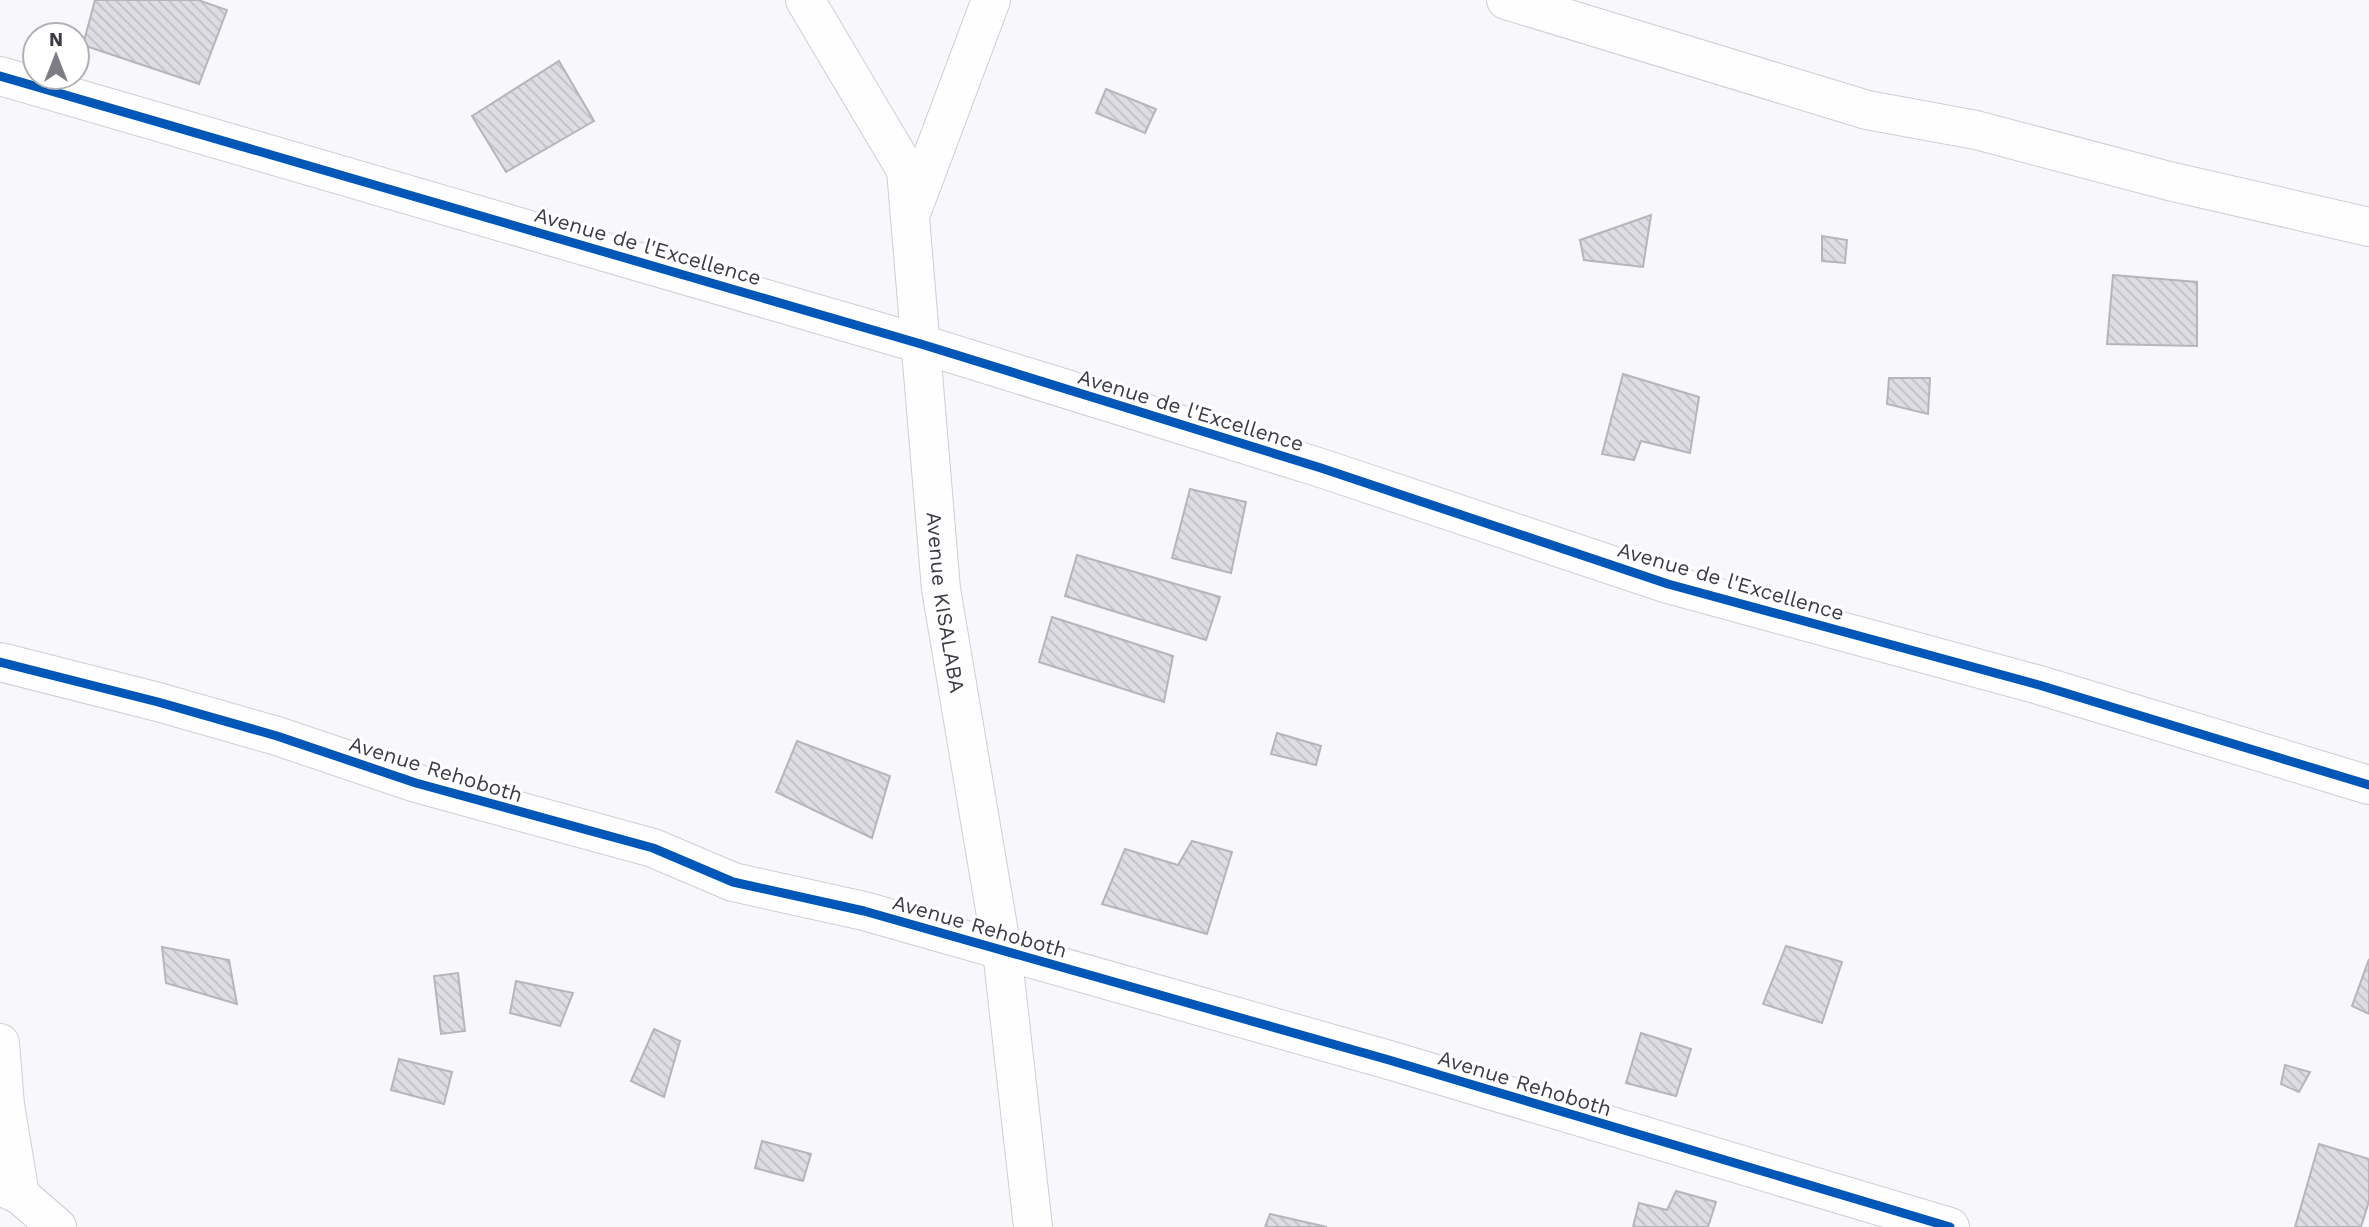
<svg xmlns="http://www.w3.org/2000/svg" width="2369" height="1227" viewBox="0 0 2369 1227" font-family="'Work Sans',sans-serif">
	<style>
		.building { fill: url(#building-back-hatch); stroke: #b6b5bb; stroke-width: 2 }
		.lines { fill: none; stroke-linecap: round; stroke-linejoin: round }
		.minor-casing { stroke: #cfced4; stroke-width: 40 }
		.minor { stroke: #fefeff; stroke-width: 38 }
		.cycleway-casing { stroke: #fff; stroke-width: 13 }
		.cycleway { stroke: #0057b8; stroke-width: 9 }
		.labels { text-anchor: middle; dominant-baseline: central; stroke-width: 6; stroke-linejoin: round; paint-order: stroke }
		.street-label { font-size: 21px; fill: #3d3b45; stroke: #fff }
	</style>
	<defs>
		<pattern id="building-back-hatch" width="6" height="6" patternUnits="userSpaceOnUse" patternTransform="scale(1.75)"><rect width="6" height="6" fill="#dedde4"/><path d="M-1 5l2 2M0 0l6 6M5-1l2 2" fill="none" stroke="#bfbfc5"/></pattern>
	</defs>
	<rect width="100%" height="100%" fill="#f7f7fc"/>
	<g class="building">
		<path d="M95,0H198L227,10L199,84L83,45Z"/>
		<path d="M559,61L594,121L506,172L472,116Z"/>
		<path d="M1106,89L1156,109L1145,133L1096,113Z"/>
		<path d="M1651,215L1643,267L1584,260L1580,240Z"/>
		<path d="M1822,236L1847,240L1845,263L1822,261Z"/>
		<path d="M2113,275L2197,282V346L2107,344Z"/>
		<path d="M1623,374L1699,397L1690,453L1641,441L1634,460L1602,454Z"/>
		<path d="M1889,378H1930L1928,414L1887,404Z"/>
		<path d="M1190,489L1246,502L1231,573L1172,558Z"/>
		<path d="M1077,555L1220,597L1206,640L1065,596Z"/>
		<path d="M1052,617L1173,656L1164,702L1039,662Z"/>
		<path d="M1277,733L1321,746L1316,765L1271,754Z"/>
		<path d="M797,741L890,776L872,838L776,792Z"/>
		<path d="M1192,841L1232,852L1207,934L1102,904L1125,849L1178,865Z"/>
		<path d="M1786,946L1842,962L1822,1023L1763,1004Z"/>
		<path d="M162,947L229,960L237,1004L166,983Z"/>
		<path d="M2369,959V1014L2352,1006Z"/>
		<path d="M458,973L465,1031L441,1034L434,976Z"/>
		<path d="M516,981L573,993L560,1026L510,1013Z"/>
		<path d="M654,1029L680,1041L664,1097L631,1081Z"/>
		<path d="M1641,1033L1691,1049L1676,1096L1626,1083Z"/>
		<path d="M399,1059L452,1072L444,1104L391,1090Z"/>
		<path d="M2285,1065L2310,1072L2299,1092L2281,1084Z"/>
		<path d="M762,1141L811,1154L803,1181L755,1168Z"/>
		<path d="M2319,1144L2369,1159V1201L2361,1227H2295Z"/>
		<path d="M1676,1191L1716,1202L1708,1227H1633L1639,1203L1667,1210Z"/>
		<path d="M1270,1214L1327,1227H1265Z"/>
	</g>
	<g class="lines">
		<g class="minor-casing">
			<g id="minor">
				<path id="s1" d="M805,0L906,170L941,589L1002,951L1033,1227"/>
				<path d="M1506,0L1867,110L1976,130L2169,181L2369,227"/>
				<path d="M0,76L921,344L1321,468L1668,584L2039,685L2369,785"/>
				<path d="M913,208L991,0"/>
				<path d="M0,662L158,702L277,736L416,783L653,848L733,882L864,911L1389,1060L1950,1227"/>
				<path d="M0,1043L5,1105L20,1195"/>
				<path d="M0,1186L20,1195L57,1227"/>
			</g>
		</g>
		<use href="#minor" class="minor"/>
		<g class="cycleway-casing">
			<g id="cycleway">
				<path d="M0,76L921,344L1321,468L1668,584L2039,685L2369,785"/>
				<path d="M0,662L158,702L277,736L416,783L653,848L733,882L864,911L1389,1060L1950,1227"/>
			</g>
		</g>
		<use href="#cycleway" class="cycleway"/>
	</g>
	<g class="labels">
		<g class="street-label">
			<text transform="translate(648 246) rotate(16)">Avenue de l'Excellence</text>
			<text transform="translate(1191 410) rotate(17)">Avenue de l'Excellence</text>
			<text transform="translate(1731 581) rotate(16)">Avenue de l'Excellence</text>
			<text stroke="none"><textPath href="#s1" startOffset="632">Avenue KISALABA</textPath></text>
			<text transform="translate(436 769) rotate(17)">Avenue Rehoboth</text>
			<text transform="translate(980 926) rotate(16)">Avenue Rehoboth</text>
			<text transform="translate(1525 1083) rotate(17)">Avenue Rehoboth</text>
		</g>
	</g>
	<g transform="translate(56 56)"><circle r="33" fill="#ffffff" stroke="#b1b1b5" stroke-width="2"/>
	<path d="M0-5L12 26L0 18L-12 26Z" fill="#7e7d85"/>
	<text y="-10" font-size="19" font-weight="bold" text-anchor="middle" fill="#3d3b45">N</text>
	</g>
</svg>
